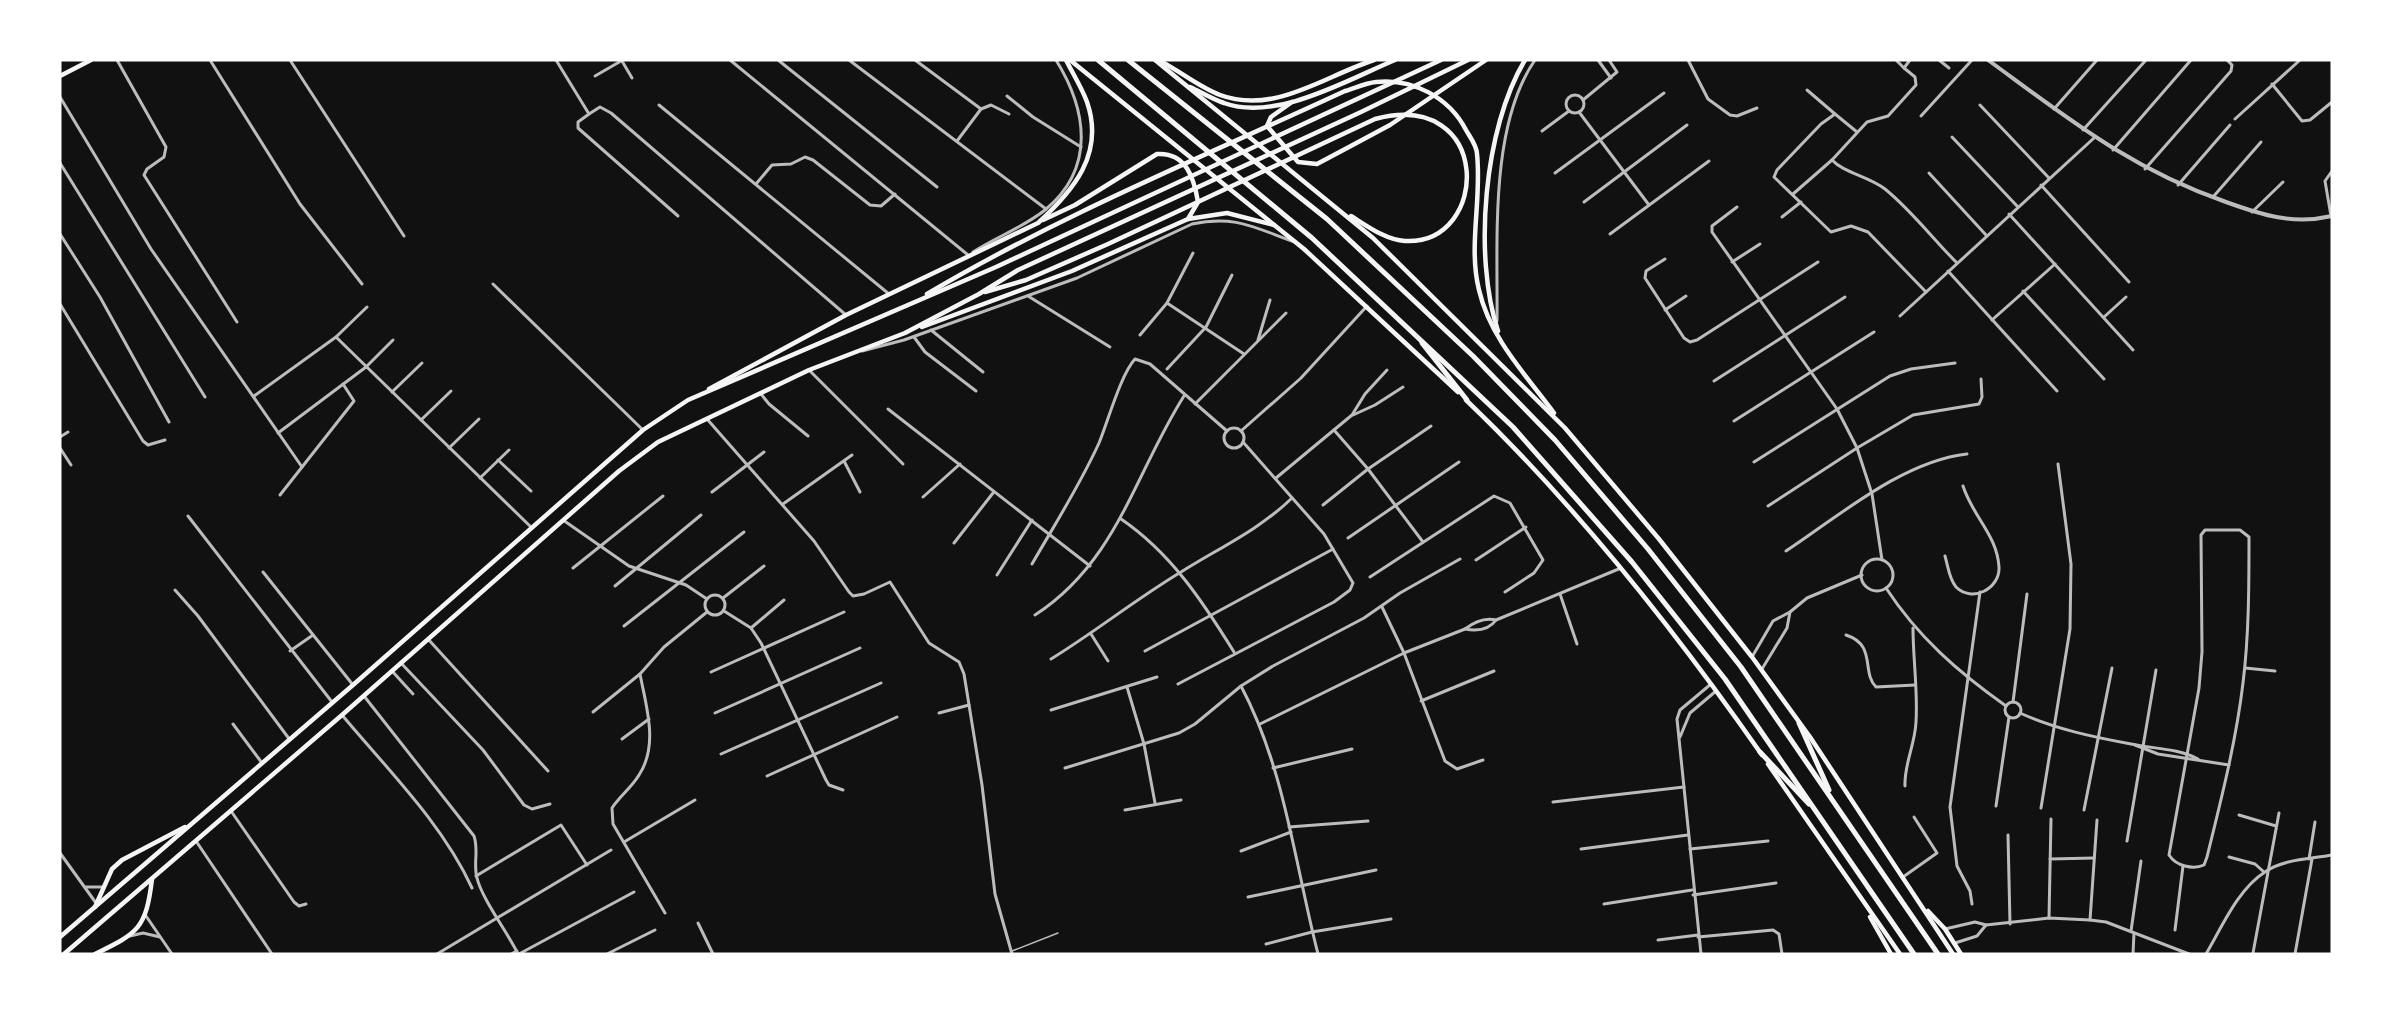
<svg xmlns="http://www.w3.org/2000/svg" width="2392" height="1014" viewBox="0 0 2392 1014" font-family="Roboto,sans-serif">
	<style>
		.lines { fill: none; stroke-linecap: round; stroke-linejoin: round }
		.service { stroke: #bcbcbc; stroke-width: 1.5 }
		.minor { stroke: #bcbcbc; stroke-width: 3 }
		.tertiary { stroke: #bcbcbc; stroke-width: 4 }
		.secondary { stroke: #f5f5f5; stroke-width: 4.5 }
		.primary { stroke: #f5f5f5; stroke-width: 5 }
	</style>
	<rect width="100%" height="100%" fill="#111"/>
	<g class="lines">
		<path class="service" d="M1012,951L1058,933"/>
		<g class="minor">
			<path d="M117,60L166,147L164,157L147,169L144,175L237,322"/>
			<path d="M210,60L300,204L362,284"/>
			<path d="M290,60L404,236"/>
			<path d="M556,60L589,114L600,107L611,113L846,315"/>
			<path d="M730,60L968,255"/>
			<path d="M778,60L937,187"/>
			<path d="M849,60L1046,209"/>
			<path d="M915,60L981,109L957,141"/>
			<path d="M1598,60L1611,78"/>
			<path d="M1688,60L1708,99L1730,115L1737,116L1757,108"/>
			<path d="M1896,60L1904,68"/>
			<path d="M1910,60L1904,68L1915,77L1916,85L1888,116L1867,122L1832,160C1844,173 1868,176 1885,189C1911,210 1933,239 1957,263"/>
			<path d="M1939,60L1949,68"/>
			<path d="M622,61L632,78"/>
			<path d="M595,76L621,61"/>
			<path d="M2272,84L2302,121L2310,120L2332,102"/>
			<path d="M1807,90L1835,114"/>
			<circle cx="1575" cy="104" r="9"/>
			<path d="M1007,96L1033,117L1081,147"/>
			<path d="M60,97L151,249L302,467"/>
			<path d="M1583,100L1617,72L1609,60"/>
			<path d="M659,105L889,294"/>
			<path d="M1980,105L2049,178"/>
			<path d="M981,109L991,105L1009,114"/>
			<path d="M2054,109L2097,60"/>
			<path d="M1579,112L1649,205"/>
			<path d="M589,114L578,122V128L678,216"/>
			<path d="M1921,116L1972,60"/>
			<path d="M2235,119L2300,60"/>
			<path d="M2083,130L2146,60"/>
			<path d="M1542,131L1569,111"/>
			<path d="M1857,132L1835,114L1821,124L1777,170L1774,177L1831,232L1851,226L1868,232L1926,292"/>
			<path d="M1952,137L2017,206"/>
			<path d="M2113,150L2191,60"/>
			<path d="M60,163L205,397"/>
			<path d="M2145,169L2231,71L2232,65L2227,60"/>
			<path d="M1555,173L1664,93"/>
			<path d="M1929,173L1986,235"/>
			<path d="M756,184L772,165L791,164L805,157L813,160L870,205L881,206L895,194"/>
			<path d="M2041,185L2129,282"/>
			<path d="M2178,185L2230,125"/>
			<path d="M1793,194L1832,160"/>
			<path d="M2213,197L2261,142"/>
			<path d="M1584,202L1687,125"/>
			<path d="M1737,207L1712,226V232L1837,409L1857,448L1872,494L1882,560"/>
			<path d="M2252,212L2283,182"/>
			<path d="M2009,214L2133,350"/>
			<path d="M2331,216L2325,181L2332,171"/>
			<path d="M1782,217L1801,202"/>
			<path d="M60,234L100,297L169,422"/>
			<path d="M1610,234L1709,161"/>
			<path d="M973,252C996,237 1024,227 1045,210C1096,168 1087,110 1056,60"/>
			<path d="M1665,259L1646,271L1645,278L1684,338L1690,342L1697,340L1818,262"/>
			<path d="M1732,262L1760,244"/>
			<path d="M1948,271L2057,391"/>
			<path d="M493,284L643,430"/>
			<path d="M2023,291L2104,379"/>
			<path d="M1028,296L1110,347"/>
			<path d="M1167,303L1244,354"/>
			<path d="M60,304L143,441L148,445L165,440"/>
			<path d="M1665,310L1686,296"/>
			<path d="M1900,316L2094,138"/>
			<path d="M2104,317L2126,297"/>
			<path d="M1992,320L2055,264"/>
			<path d="M1497,321C1498,243 1489,126 1535,60"/>
			<path d="M931,330L983,372"/>
			<path d="M1140,335L1167,303L1193,253"/>
			<path d="M336,337L532,528"/>
			<path d="M914,337L925,352L976,391"/>
			<path d="M1258,340L1270,300"/>
			<path d="M862,351L904,340L1077,278L1192,224C1234,215 1253,227 1292,241"/>
			<path d="M1167,369L1206,327L1232,275"/>
			<path d="M809,370L903,464"/>
			<path d="M1714,381L1845,297"/>
			<path d="M392,392L422,363"/>
			<path d="M761,394L769,404L808,436"/>
			<path d="M254,396L336,337L367,307"/>
			<path d="M1195,404L1286,313"/>
			<path d="M888,409L1090,566"/>
			<path d="M1353,415L1375,405L1403,387"/>
			<path d="M707,419L814,541L849,592L853,596L864,594L890,582L929,643L959,662L964,674L982,785L995,894L1012,954"/>
			<path d="M421,420L451,391"/>
			<path d="M1734,421L1874,332"/>
			<circle cx="1234" cy="438" r="10"/>
			<path d="M1334,430L1368,469L1423,542"/>
			<path d="M1241,431L1301,378L1367,306"/>
			<path d="M278,433L366,367L393,340"/>
			<path d="M60,437L68,432"/>
			<path d="M60,448L71,465"/>
			<path d="M449,448L479,419"/>
			<path d="M498,460L531,491"/>
			<path d="M844,461L860,492"/>
			<path d="M1754,462L1890,376L1911,369L1955,363"/>
			<path d="M480,478L509,450"/>
			<path d="M1276,478L1352,415L1365,394L1387,370"/>
			<path d="M712,492L764,452"/>
			<path d="M280,495L354,401L343,384"/>
			<path d="M923,497L960,464"/>
			<path d="M783,504L852,455"/>
			<path d="M1323,505L1368,469L1431,426"/>
			<path d="M1768,506L1857,448L1913,415L1979,404L1982,397L1981,379"/>
			<path d="M188,516L332,702"/>
			<path d="M1121,519C1171,553 1203,602 1234,652"/>
			<path d="M563,520L629,566L686,585L707,599"/>
			<path d="M2205,530H2240L2249,537C2249,585 2249,635 2243,683C2236,742 2221,800 2207,857L2204,865C2193,870 2176,866 2169,855L2199,688L2202,652L2201,535Z"/>
			<path d="M1348,538L1459,462"/>
			<path d="M954,543L993,493"/>
			<path d="M1786,551C1839,516 1903,461 1967,454"/>
			<path d="M1945,556C1948,566 1949,579 1956,587C1972,603 2000,589 1999,567C1997,535 1973,517 1963,486"/>
			<circle cx="1877" cy="575" r="16"/>
			<path d="M1476,560L1526,527"/>
			<path d="M1032,564C1055,524 1080,485 1099,443C1108,421 1121,374 1135,359L1150,364L1227,431"/>
			<path d="M573,568L663,496"/>
			<path d="M263,572L353,685"/>
			<path d="M997,575L1032,520"/>
			<path d="M1370,577L1494,496L1510,503L1543,560L1534,573L1505,592"/>
			<path d="M615,586L701,515"/>
			<path d="M1886,588C1918,637 1958,672 2006,706"/>
			<path d="M175,590L198,616L290,740"/>
			<path d="M1560,594L1577,644"/>
			<circle cx="715" cy="605" r="10"/>
			<path d="M723,598L764,566"/>
			<path d="M1382,607L1404,653L1445,761L1457,769L1483,760"/>
			<path d="M724,611L751,628L761,643L826,780L829,785L843,790"/>
			<path d="M1035,615C1117,562 1135,473 1184,396"/>
			<path d="M624,626L744,532"/>
			<path d="M751,628L784,600"/>
			<path d="M1465,629C1476,631 1489,630 1496,620"/>
			<path d="M1091,634L1108,661"/>
			<path d="M1846,635C1877,645 1861,672 1876,687L1915,685"/>
			<path d="M428,639L548,771"/>
			<path d="M290,651L313,635"/>
			<path d="M1145,651L1333,549"/>
			<path d="M1752,657L1773,621L1790,612L1807,598L1862,575"/>
			<path d="M1051,659C1095,632 1136,599 1181,572C1219,548 1259,530 1292,498"/>
			<path d="M401,663L483,750L524,805L532,809L550,804"/>
			<path d="M2245,668L2275,671"/>
			<path d="M1762,669L1787,628L1790,612"/>
			<path d="M392,671L413,694"/>
			<path d="M711,672L844,612"/>
			<path d="M1178,684L1334,602L1350,590L1353,583L1324,534L1243,442"/>
			<path d="M1241,686C1285,769 1295,865 1318,954"/>
			<path d="M1127,687L1144,744L1155,803"/>
			<path d="M364,696L474,836C479,851 473,863 477,878C482,899 508,933 518,954"/>
			<path d="M1421,701L1494,671"/>
			<path d="M2013,702L2027,594"/>
			<circle cx="2013" cy="710" r="8"/>
			<path d="M1051,710L1157,677"/>
			<path d="M593,712L640,674"/>
			<path d="M715,713L860,648"/>
			<path d="M939,713L969,705"/>
			<path d="M2020,713C2055,729 2093,737 2131,744C2154,749 2177,748 2198,759"/>
			<path d="M342,715C388,770 442,823 472,888"/>
			<path d="M233,724L262,763"/>
			<path d="M1260,724L1404,653L1465,629C1474,622 1484,617 1496,620L1621,568"/>
			<path d="M1680,737L1690,713L1716,691"/>
			<path d="M622,739L649,719"/>
			<path d="M2135,745L2158,754L2229,765"/>
			<path d="M721,754L881,683"/>
			<path d="M1065,768L1179,733L1195,724L1241,686L1273,666L1364,618L1400,593L1460,559"/>
			<path d="M1273,768L1352,749"/>
			<path d="M767,776L897,717"/>
			<path d="M1905,786C1904,764 1915,745 1916,722C1918,691 1913,659 1913,628"/>
			<path d="M1553,802L1684,787"/>
			<path d="M1996,806L2009,717"/>
			<path d="M2041,808L2070,629L2071,564L2058,464"/>
			<path d="M1125,810L1181,800"/>
			<path d="M2084,810L2112,668"/>
			<path d="M231,811L294,902L299,906L306,904"/>
			<path d="M2239,815L2276,826"/>
			<path d="M1289,827L1368,821"/>
			<path d="M2008,835L2010,924"/>
			<path d="M196,841L272,954"/>
			<path d="M2127,841L2156,670"/>
			<path d="M624,842L695,800"/>
			<path d="M1581,849L1688,835"/>
			<path d="M1690,849L1768,841"/>
			<path d="M1241,851L1291,832"/>
			<path d="M60,853L96,903"/>
			<path d="M2229,857L2255,864L2264,872"/>
			<path d="M2050,859L2094,858"/>
			<path d="M2309,859L2315,822"/>
			<path d="M476,876L561,825L587,865"/>
			<path d="M1903,877L1937,853L1914,817"/>
			<path d="M86,887H102"/>
			<path d="M1693,895L1776,883"/>
			<path d="M1248,897L1376,870"/>
			<path d="M1604,904L1692,890"/>
			<path d="M1972,904L1970,891L1957,866L1950,807L1980,592"/>
			<path d="M665,913L613,824L612,808C620,796 632,787 639,775C659,745 646,706 640,674L664,647L707,612"/>
			<path d="M146,916L172,954"/>
			<path d="M2049,918L2051,819"/>
			<path d="M2090,920L2097,820"/>
			<path d="M698,923L713,954"/>
			<path d="M1945,929L1975,922L1986,925L2049,918L2090,920L2106,922L2189,954"/>
			<path d="M2175,930L2183,866"/>
			<path d="M2131,931L2141,861"/>
			<path d="M130,936L143,933L160,937"/>
			<path d="M1698,937L1773,930L1779,934L1782,954"/>
			<path d="M1658,940L1698,935"/>
			<path d="M1955,943L1977,936L1986,925"/>
			<path d="M1266,944L1312,932L1391,919"/>
			<path d="M2253,953L2279,813"/>
			<path d="M437,954L611,850"/>
			<path d="M511,954L517,951"/>
			<path d="M519,954L634,892"/>
			<path d="M607,954L655,930"/>
			<path d="M1701,954L1677,719L1680,710L1711,684"/>
			<path d="M2133,954L2134,933"/>
			<path d="M2206,954C2222,927 2238,889 2265,872C2283,859 2311,859 2332,855"/>
			<path d="M2295,954L2312,859"/>
		</g>
		<path class="tertiary" d="M1988,60C2069,119 2129,168 2226,202C2262,215 2293,225 2332,216"/>
		<g class="secondary">
			<path d="M1070,60L1304,249L1458,392"/>
			<path d="M1155,60L1373,238L1565,428L1659,539L1752,657L1810,737L1953,954"/>
			<path d="M1160,61C1180,71 1199,87 1220,95C1275,115 1324,76 1374,60"/>
			<path d="M60,76L91,60"/>
			<path d="M1190,87C1201,92 1212,99 1224,103C1276,122 1347,80 1395,60"/>
			<path d="M1292,102L1271,117L1267,126L1298,162L1317,164L1349,147L1390,125L1486,60"/>
			<path d="M1043,220L1075,205L1157,154C1186,152 1194,178 1198,202L1188,219"/>
			<path d="M985,292L1026,280L1108,244L1375,119C1493,88 1491,245 1405,241C1386,240 1367,226 1351,216"/>
			<path d="M927,294C1060,215 1205,156 1345,91C1355,88 1366,83 1376,82C1412,78 1449,97 1466,130C1470,137 1477,146 1477,154C1482,199 1468,246 1479,290C1490,338 1526,375 1554,413"/>
			<path d="M922,327L1072,271L1188,219L1227,213L1274,225"/>
			<path d="M1498,331C1473,256 1484,128 1525,60"/>
			<path d="M709,389L846,315L1038,223C1073,191 1105,154 1087,102C1082,88 1073,74 1066,60"/>
			<path d="M1466,400C1577,506 1674,629 1762,755"/>
			<path d="M1768,764L1900,954"/>
			<path d="M95,907L112,869L122,860L185,827"/>
			<path d="M1928,911L1945,929L1961,954"/>
			<path d="M1870,917L1891,954"/>
			<path d="M60,937L353,685L643,430L688,400L996,267L1441,60"/>
			<path d="M64,954L342,715L619,471L658,442L809,370L905,333L979,294L1018,270L1361,112L1468,60"/>
			<path d="M95,954C138,933 146,929 152,879"/>
		</g>
		<g class="primary">
			<path d="M1098,60L1312,238L1513,427L1632,562L1725,679L1914,954"/>
			<path d="M1128,60L1327,219L1473,356L1555,440L1648,549L1741,667L1938,954"/>
			<path d="M1422,343L1467,400"/>
			<path d="M1799,723L1829,790"/>
			<path d="M1760,752L1809,804"/>
		</g>
	</g>
	<rect width="2392" height="1014" fill="none" stroke="#ffffff" stroke-width="123"/>
</svg>
